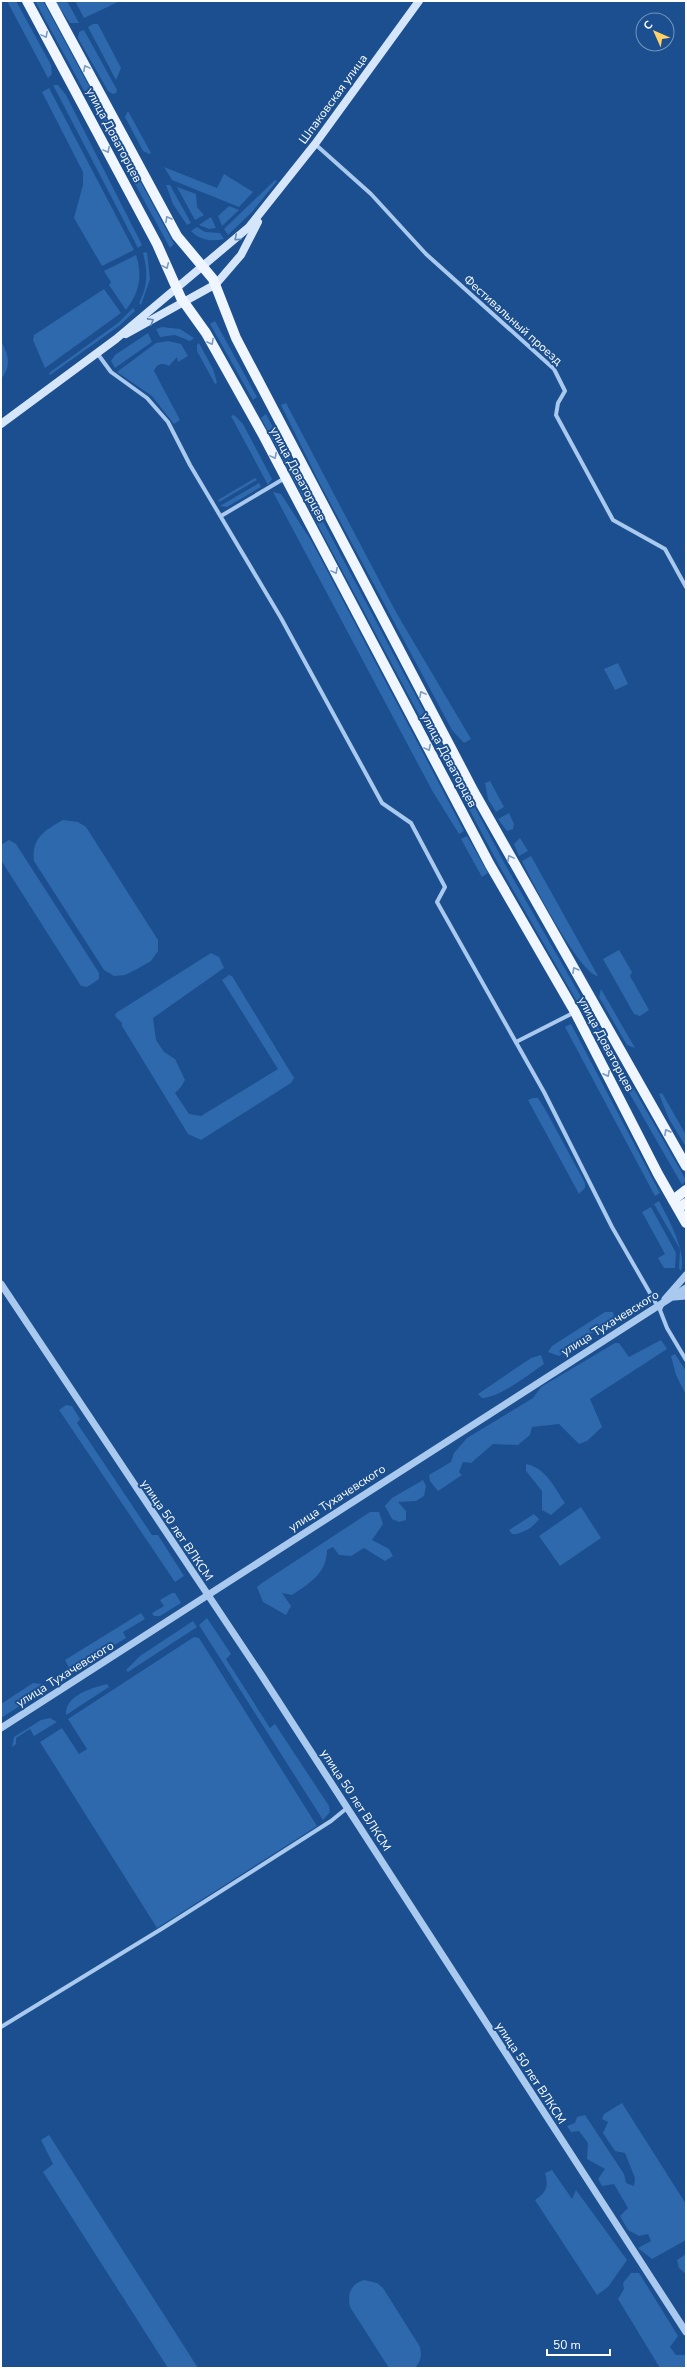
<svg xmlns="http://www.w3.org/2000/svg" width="687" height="2369" viewBox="0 0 687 2369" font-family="'Nunito Sans',sans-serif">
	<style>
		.green { fill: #2e69ad }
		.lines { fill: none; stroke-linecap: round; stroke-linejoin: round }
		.minor { stroke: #a9c9ee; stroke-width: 4 }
		.tertiary { stroke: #a9c9ee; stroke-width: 7 }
		.secondary { stroke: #d6e6fa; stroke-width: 8 }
		.primary { stroke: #f0f6ff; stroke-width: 10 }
		.oneway { stroke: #7b9ac1 }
		.oneway2 { stroke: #668bba }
		.labels { text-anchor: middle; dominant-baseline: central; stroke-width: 4; stroke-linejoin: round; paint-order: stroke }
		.street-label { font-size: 12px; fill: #fff; stroke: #1b4f8f }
	</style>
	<rect width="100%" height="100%" fill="#1b4f8f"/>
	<g class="green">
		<path d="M7,1H16L51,65L52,74L48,78Z"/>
		<path d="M35,1H43L174,244L170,248Z"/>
		<path d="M55,1H67L79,23H70Z"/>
		<path d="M75,1H120L84,18Z"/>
		<path d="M93,24H98L121,68L116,80L88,27Z"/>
		<path d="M84,30L117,90L116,93L113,94L108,91L78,38L79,32Z"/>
		<path d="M53,85H58L66,95L142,245L138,248Z"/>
		<path d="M49,88L134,250L102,266L74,218L83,185V172L42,92Z"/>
		<path d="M128,111L151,153L149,154L143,151L125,117Z"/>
		<path d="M164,167L217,188L224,174L253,192L239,207L172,180Z"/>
		<path d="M275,180L277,181L252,212L228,235L224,229Z"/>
		<path d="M166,185H170L191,223L187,225L173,204Z"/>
		<path d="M177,187L196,194L197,207L204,215L195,220Z"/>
		<path d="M229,206L239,210L222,226L218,216Z"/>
		<path d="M211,217L216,228L209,229L199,225Z"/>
		<path d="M197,227L205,232L220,233L224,239C212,242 199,240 191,231Z"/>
		<path d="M147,252L150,279L141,305L139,303C148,286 148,271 143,253Z"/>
		<path d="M136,255C143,276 139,293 126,310L109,285L111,282L104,271Z"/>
		<path d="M104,289L121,313L45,368L33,340L34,335Z"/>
		<path d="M133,308L135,311L119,326L50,375L49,373L118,323Z"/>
		<path d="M215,321L257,397L253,400L210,324Z"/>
		<path d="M162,327L180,329L194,338L190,341L175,335L160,337L156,329Z"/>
		<path d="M148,333L152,342L115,368L111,361L115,355Z"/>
		<path d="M1,341C8,354 12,366 1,379Z"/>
		<path d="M168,341L181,344L188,356L178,362L177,357L169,366C163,362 156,364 154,371L180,420L174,424L152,396L117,372L156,343Z"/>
		<path d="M199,343L213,369L217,383L215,384L197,351V345Z"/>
		<path d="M286,403L397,614L471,739L464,743L452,730L319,482L281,405Z"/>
		<path d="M266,414L506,866L686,1180L682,1185L501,869L261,418Z"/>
		<path d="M234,415L243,424L272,479L268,485L231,416Z"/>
		<path d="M255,478L257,480L219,502L218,500Z"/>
		<path d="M259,483L261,487L227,507L220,506Z"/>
		<path d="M273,492L281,494L312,542L464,831L459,834L433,792Z"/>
		<path d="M618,663L628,684L615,690L604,669Z"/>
		<path d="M490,781L504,807L496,812L488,799L485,783Z"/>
		<path d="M509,813L514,824L513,829L507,831L498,819Z"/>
		<path d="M63,820L78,822L86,827L158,940V951L151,961L139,968L125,975L114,976L104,970L34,861C31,838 45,830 63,820Z"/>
		<path d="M467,836L488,873L482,877L461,839Z"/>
		<path d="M520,838L528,851L519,856L514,844Z"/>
		<path d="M9,840L16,844L99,973V979L87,987L81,986L1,860V845Z"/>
		<path d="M531,856L598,976C580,975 531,880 522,861Z"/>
		<path d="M619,950L632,972L630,976L649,1010L640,1016L634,1014L603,959Z"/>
		<path d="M211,953L219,957L224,968L153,1018L156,1040L164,1052L175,1059L185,1080L181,1087L175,1093L189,1114L201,1116L278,1069L222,980L229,975L232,976L294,1078L291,1083L201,1140L188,1134L122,1026V1023L115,1016L116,1013Z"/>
		<path d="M601,989L635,1048L627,1045L599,997Z"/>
		<path d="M571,1024L660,1193L655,1196L565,1027Z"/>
		<path d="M662,1093L686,1135V1147L669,1119L659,1094Z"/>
		<path d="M533,1098H538L545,1109L585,1183V1188L579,1194L528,1100Z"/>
		<path d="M659,1201C668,1218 687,1252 681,1271L679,1268L680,1249L654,1204Z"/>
		<path d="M651,1207L676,1253L675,1268H664L658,1258L665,1254L642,1212Z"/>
		<path d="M605,1312H613L614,1318L559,1356L548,1352L552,1346Z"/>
		<path d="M661,1340L667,1349L590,1399L602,1427L587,1441L579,1444L559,1424L532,1427L530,1435L518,1445L493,1444L471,1463L463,1462L459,1472L462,1475L438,1491L430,1481L429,1475L451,1462L454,1453L467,1438L533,1398L541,1387L615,1343H619L629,1357Z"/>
		<path d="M675,1354L686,1371V1395L676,1375L671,1356Z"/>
		<path d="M541,1355L544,1364C528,1375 501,1397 482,1398L478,1394L531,1358Z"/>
		<path d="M66,1405L72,1406L80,1419L77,1423L152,1535H158L184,1576L175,1582L59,1410Z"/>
		<path d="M526,1464C546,1468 554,1487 565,1503L551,1515L542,1510V1491L526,1471Z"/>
		<path d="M423,1480L426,1486L424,1496L416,1501L398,1502L406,1511V1520L399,1522L392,1519L385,1506L392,1498Z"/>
		<path d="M581,1507L601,1538L560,1566L539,1536Z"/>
		<path d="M370,1512H379L383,1524L372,1540L389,1549L393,1556L385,1561L364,1548L351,1556L339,1555L333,1547L327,1550C327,1573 309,1584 292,1595L282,1593L291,1606L286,1615L263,1602L257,1587L262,1583Z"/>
		<path d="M534,1514L539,1519C534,1527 521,1535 512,1534L509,1530Z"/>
		<path d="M172,1593H175L181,1603L160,1616H154L152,1613L164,1606L160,1600Z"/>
		<path d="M141,1613L145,1619L123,1632L126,1638L75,1669L69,1668L65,1660Z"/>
		<path d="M207,1618L231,1654L226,1659L270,1728L275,1724L329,1806L330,1812L323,1820L199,1625Z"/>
		<path d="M193,1621L197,1627L128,1672L126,1670L140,1656Z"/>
		<path d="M194,1637L199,1638L317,1826L157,1928L40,1742L62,1728L79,1754L87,1749L68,1719Z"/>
		<path d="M33,1683L43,1684L32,1691L26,1702L1,1718V1704Z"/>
		<path d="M107,1684L109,1687L66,1715C65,1695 92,1688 107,1684Z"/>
		<path d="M50,1718L57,1722L34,1736L30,1729L16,1738V1744L12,1747L14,1737L41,1720Z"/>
		<path d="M622,2103L686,2204V2240L652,2259L638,2248L651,2241L648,2234L639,2236L628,2230L620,2216L628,2208L614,2184L602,2186L598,2179L605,2169L587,2159L588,2143L579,2131L571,2132L567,2126L575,2123L577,2117L585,2115L624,2174L626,2183L634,2186L635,2178L625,2153L615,2151L603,2133L608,2122L602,2119L604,2114Z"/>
		<path d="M49,2135L198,2368H168L43,2172L53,2164L41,2140Z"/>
		<path d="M552,2170L572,2199L576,2190L627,2260L608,2287L597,2295L535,2200C546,2193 549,2187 545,2173Z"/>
		<path d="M686,2254V2274L679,2268L677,2260Z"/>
		<path d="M631,2273H639L678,2336L670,2347L676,2355H686V2368H660L618,2299L624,2289L623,2283Z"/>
		<path d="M364,2280L377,2283L383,2288L420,2347C422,2356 421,2361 415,2368H389L350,2307C347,2293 351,2284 364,2280Z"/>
	</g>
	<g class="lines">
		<g class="minor">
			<path d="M315,144L371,194L426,254L554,369L565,391L558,403L556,415L613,520L665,549L686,587"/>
			<path d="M97,353L111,372L147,398L168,422L190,465L281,618L382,803L411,823L445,887L437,902L544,1092L612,1227L658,1307"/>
			<path d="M221,516L285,478"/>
			<path d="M516,1042L575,1012"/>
			<path d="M662,1305L660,1310L667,1328L686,1360"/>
			<path d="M1,2027L163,1928L331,1821L347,1808"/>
		</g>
		<g class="tertiary">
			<path d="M1,1284L262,1676L686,2332"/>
			<path d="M674,1297L686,1296"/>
			<path d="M665,1299L686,1275"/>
			<path d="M1,1728L686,1288"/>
		</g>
		<g class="secondary">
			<path d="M126,334L216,284L241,255L258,222"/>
			<path d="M1,424L116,339L249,227L315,144L419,1"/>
		</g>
		<g class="primary">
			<path d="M27,1L157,244L181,298L206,333L262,433L490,865L575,1012L658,1174L686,1223"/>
			<path d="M50,1L177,236L213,279L236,338L474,792L686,1166"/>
			<path d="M673,1200L686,1190"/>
			<path d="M678,1208L686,1203"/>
		</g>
	</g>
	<defs><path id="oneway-chevron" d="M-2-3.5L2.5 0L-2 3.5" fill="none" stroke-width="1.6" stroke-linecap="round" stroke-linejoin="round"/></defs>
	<g class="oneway">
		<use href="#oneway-chevron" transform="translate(45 35) rotate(62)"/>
		<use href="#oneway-chevron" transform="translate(86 68) rotate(-118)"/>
		<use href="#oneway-chevron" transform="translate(107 150) rotate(62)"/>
		<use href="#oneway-chevron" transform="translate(168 219) rotate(-119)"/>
		<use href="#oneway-chevron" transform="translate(166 266) rotate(66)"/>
		<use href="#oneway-chevron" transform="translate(211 342) rotate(61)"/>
		<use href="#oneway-chevron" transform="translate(274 456) rotate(62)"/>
		<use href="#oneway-chevron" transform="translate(335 571) rotate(62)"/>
		<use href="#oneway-chevron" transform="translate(422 694) rotate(-118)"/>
		<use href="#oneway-chevron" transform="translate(428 748) rotate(62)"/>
		<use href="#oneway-chevron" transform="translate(510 858) rotate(-118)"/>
		<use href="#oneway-chevron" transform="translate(575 970) rotate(-120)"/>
		<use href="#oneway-chevron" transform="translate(607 1074) rotate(63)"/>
		<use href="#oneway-chevron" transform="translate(667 1132) rotate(-119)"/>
	</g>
	<g class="oneway2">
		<use href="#oneway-chevron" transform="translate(237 238) rotate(140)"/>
		<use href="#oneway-chevron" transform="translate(151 321) rotate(-29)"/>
	</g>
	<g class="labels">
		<g class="street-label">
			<text transform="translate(333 99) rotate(-54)">Шпаковская улица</text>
			<text transform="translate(114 135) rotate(62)">улица Доваторцев</text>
			<text transform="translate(513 320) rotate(42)">Фестивальный проезд</text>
			<text transform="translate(298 474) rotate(62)">улица Доваторцев</text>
			<text transform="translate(449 760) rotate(62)">улица Доваторцев</text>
			<text transform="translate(606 1044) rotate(62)">улица Доваторцев</text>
			<text transform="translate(610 1323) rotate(-32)">улица Тухачевского</text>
			<text transform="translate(337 1498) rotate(-33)">улица Тухачевского</text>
			<text transform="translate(177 1530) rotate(56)">улица 50 лет ВЛКСМ</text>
			<text transform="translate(65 1674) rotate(-32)">улица Тухачевского</text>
			<text transform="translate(356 1800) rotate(57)">улица 50 лет ВЛКСМ</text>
			<text transform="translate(531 2073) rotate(57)">улица 50 лет ВЛКСМ</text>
		</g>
	</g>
	<rect width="687" height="2369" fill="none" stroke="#ffffff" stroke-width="4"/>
	<g transform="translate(655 32) rotate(315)"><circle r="19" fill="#1b4f8f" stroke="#7695bc"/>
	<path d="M0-3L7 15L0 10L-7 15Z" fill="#ffd166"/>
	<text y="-6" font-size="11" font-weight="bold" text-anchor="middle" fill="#ffffff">С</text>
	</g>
	<path d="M547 2349v6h63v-6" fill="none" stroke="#ffffff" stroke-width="2"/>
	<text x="553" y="2349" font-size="12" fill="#ffffff" stroke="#1b4f8f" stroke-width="3" paint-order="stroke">50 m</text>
</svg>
